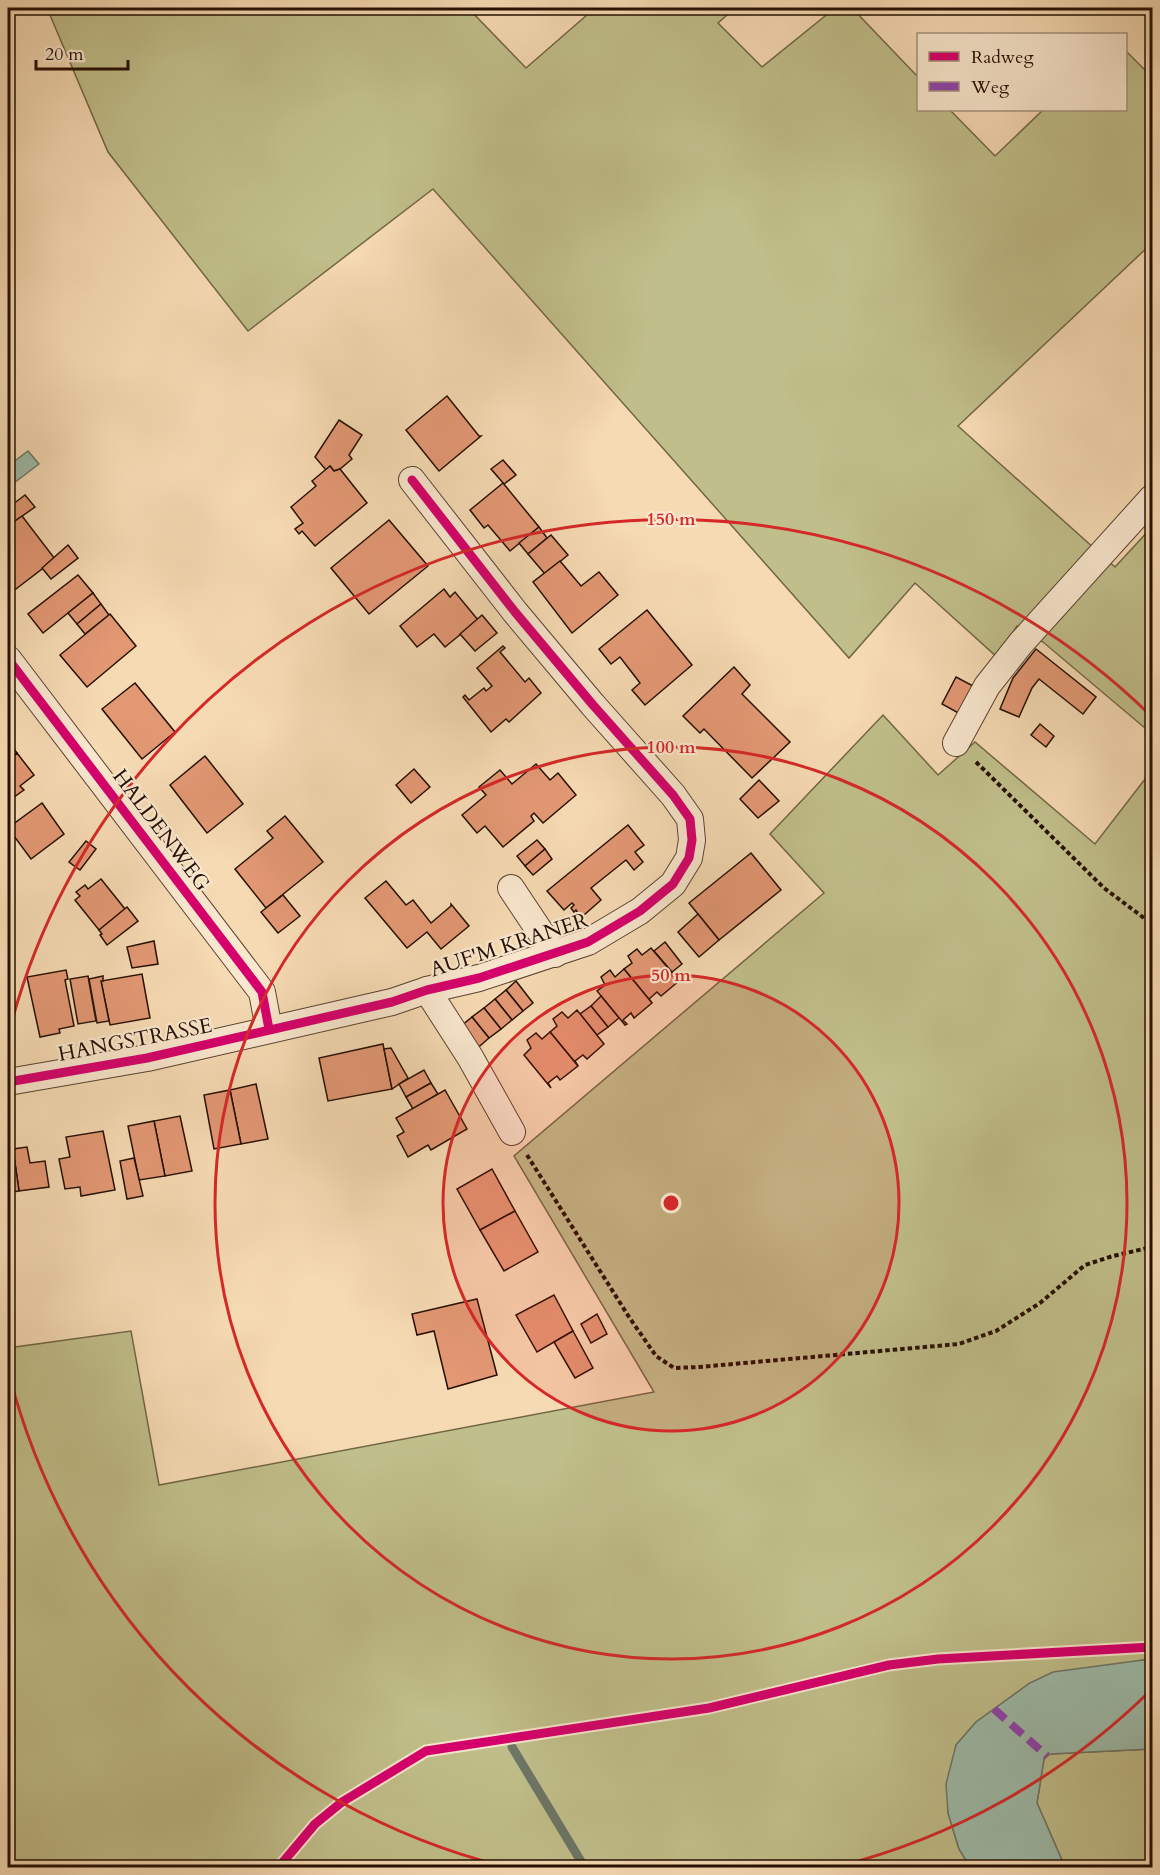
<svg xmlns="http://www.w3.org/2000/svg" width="1160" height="1875" viewBox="0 0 1160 1875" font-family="Cardo,serif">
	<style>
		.green { fill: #c0be8a; stroke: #726646; stroke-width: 1.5 }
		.water { fill: #9dbba9; stroke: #6d7667; stroke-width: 1.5 }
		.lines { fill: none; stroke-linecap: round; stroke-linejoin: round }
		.stream { stroke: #6d7667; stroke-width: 9 }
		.building { fill: #e39874; stroke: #250f03; stroke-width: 1.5 }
		.minor-casing { stroke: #59422f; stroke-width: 28 }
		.path { stroke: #250f03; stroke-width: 4; stroke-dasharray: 4.5 3; stroke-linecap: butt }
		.minor { stroke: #f9e7ce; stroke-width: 26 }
		.quiet { stroke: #8e44ad; stroke-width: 8; stroke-dasharray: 15 8; stroke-linecap: butt }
		.cycleway-casing { stroke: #f9e7ce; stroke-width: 13 }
		.cycleway { stroke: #d6006c; stroke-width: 9 }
		.ring { fill: none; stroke: #d62828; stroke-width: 3 }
		.labels { text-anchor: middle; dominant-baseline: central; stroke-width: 4.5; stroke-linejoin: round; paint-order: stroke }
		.street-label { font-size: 21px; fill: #250f03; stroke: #f9e7ce }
		.centre { fill: #d62828; stroke: #f9e7ce; stroke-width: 3 }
		.ring-label { font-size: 18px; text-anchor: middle; font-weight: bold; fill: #d62828; stroke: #f9e7ce; stroke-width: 4.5; stroke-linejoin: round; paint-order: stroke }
	</style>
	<rect width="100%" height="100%" fill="#f6dab3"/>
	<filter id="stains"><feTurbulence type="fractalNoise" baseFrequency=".00333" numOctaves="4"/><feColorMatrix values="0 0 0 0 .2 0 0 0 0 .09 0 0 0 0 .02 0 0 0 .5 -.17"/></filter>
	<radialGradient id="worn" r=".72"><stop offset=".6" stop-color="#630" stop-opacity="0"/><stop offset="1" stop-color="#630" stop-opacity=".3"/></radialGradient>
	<g class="green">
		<path d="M47,8H468L526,68L595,8H735L718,23L762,67L835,8H852L918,77V110H950L995,156L1043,110H1126V51L1152,77V243L958,426L1115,567L1152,527V734L1043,642L1017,626L997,657L915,583L849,658L433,189L248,331L108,152Z"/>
		<path d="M883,715L938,775L975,742L1095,844L1152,770V1663L1143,1660L1030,1683L976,1722L956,1745L948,1813L959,1849L970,1867H8V1348L131,1331L159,1485L654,1392L514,1156L824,893L770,834Z"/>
		<path d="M1152,1749V1867H1065L1037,1803L1044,1759L1050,1754Z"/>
	</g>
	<g class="water">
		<path d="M28,451L39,464L10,486L8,483V466Z"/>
		<path d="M1143,1660L1152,1663V1749L1050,1754L1044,1759L1037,1803L1065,1867H970L959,1849L948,1813L946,1784L956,1745L976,1722L1030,1683L1053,1672Z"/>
	</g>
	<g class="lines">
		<path class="stream" d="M512,1747L585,1868"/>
	</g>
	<g class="building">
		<path d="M447,396L479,436H481L439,471L406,430Z"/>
		<path d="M339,420L362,435L349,455L352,459L340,469L334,471L330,466L326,470L315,457Z"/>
		<path d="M503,460L516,475L504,484L491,469Z"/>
		<path d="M330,466L334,471L340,469L367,503L315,546L302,531L299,534L295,529L303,523L291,507L316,486L312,481Z"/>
		<path d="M503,483L539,527L510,551L488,525L484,528L470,510Z"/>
		<path d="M25,495L35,507L11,524L8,520V508Z"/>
		<path d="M22,516L55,559L12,592L8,586V526Z"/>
		<path d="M389,520L428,566L369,614L331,568Z"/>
		<path d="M539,527L547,538L528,554L519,543Z"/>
		<path d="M551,535L568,555L545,574L528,554Z"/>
		<path d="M68,545L78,558L51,579L42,568Z"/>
		<path d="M560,561L581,586L599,572L618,595L572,633L533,582Z"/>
		<path d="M78,575L93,593L43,633L28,614Z"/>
		<path d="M444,589L450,597L455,592L478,620L445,647L434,634L417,647L400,626Z"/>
		<path d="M93,593L101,604L77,624L68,613Z"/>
		<path d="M101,604L109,615L85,634L77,624Z"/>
		<path d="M647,610L692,665L645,705L632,690L640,683L620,657L611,664L599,649Z"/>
		<path d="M110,614L136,646L87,687L60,655Z"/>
		<path d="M482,615L497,633L475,651L460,634Z"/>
		<path d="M503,646L505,648L500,652L525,682L529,678L541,693L509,722L506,719L491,732L463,697L465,695L469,700L484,688L486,691L492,686L477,668Z"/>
		<path d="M1036,649L1096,697L1083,714L1039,679L1032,688L1019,717L1000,709L1013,678Z"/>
		<path d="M734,667L750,685L742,694L790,742L752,778L704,729L700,733L683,716Z"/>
		<path d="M956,677L977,688L962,715L942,704Z"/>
		<path d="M135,683L175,732L142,759L102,709Z"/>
		<path d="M1040,724L1054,736L1046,747L1031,735Z"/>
		<path d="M8,741L17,753L8,761Z"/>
		<path d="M17,753L34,775L20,786L24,790L14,797L11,793L8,796V761Z"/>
		<path d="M205,756L243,804L207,833L170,785Z"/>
		<path d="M536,764L550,780L558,773L576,795L543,823L534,813L531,816L534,821L503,847L485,826L477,833L462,815L486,795L479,787L500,770L512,784Z"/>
		<path d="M414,769L430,787L411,803L396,785Z"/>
		<path d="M759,780L779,801L758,818L740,799Z"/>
		<path d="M42,803L64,834L31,859L8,828Z"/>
		<path d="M285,816L323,862L266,908L235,869L273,838L267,831Z"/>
		<path d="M628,825L644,845L635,852L643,862L634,870L626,860L591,888L601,900L584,915H579L576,910L574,912L571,908L574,905L572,903L564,910L547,891Z"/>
		<path d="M537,840L545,849L525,866L517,856Z"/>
		<path d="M86,841L96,849L80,870L69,862Z"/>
		<path d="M545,849L552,859L533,875L525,866Z"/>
		<path d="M751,853L781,890L719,940L689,903Z"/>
		<path d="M101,879L125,909L99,930L75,900L80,896L76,892L85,885L88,889Z"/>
		<path d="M386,881L406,905L413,900L431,923L451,906V904L469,926L441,949L427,932L407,948L365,898Z"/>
		<path d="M283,895L300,916L278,933L261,912Z"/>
		<path d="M127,907L138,921L107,945L100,935L102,934L99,930Z"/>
		<path d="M698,914L719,940L699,957L678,932Z"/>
		<path d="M154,941L158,964L132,968L127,947Z"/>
		<path d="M665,942L682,964L672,972L654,951Z"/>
		<path d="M651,948L679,981L661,996L657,992L649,999L652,1003L624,969L632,963L628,956L637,949L642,955Z"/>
		<path d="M624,969L652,1003L634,1018L631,1013L623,1020L627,1024L625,1025L597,991L605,985L601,977L610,970L615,977Z"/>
		<path d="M66,970L68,979L65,980L74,1026L59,1029L60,1033L40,1037L27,977Z"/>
		<path d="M142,974L150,1018L110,1025L101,981Z"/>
		<path d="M88,976L96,1021L78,1024L70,979Z"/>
		<path d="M103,976V981H101L109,1021L97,1023L89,979Z"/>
		<path d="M516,981L533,1003L523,1011L506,990Z"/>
		<path d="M506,990L523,1011L512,1020L495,999Z"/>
		<path d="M601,996L619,1018L608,1027L591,1006Z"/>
		<path d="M495,999L512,1020L501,1029L484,1008Z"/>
		<path d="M591,1006L608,1027L597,1035L580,1014Z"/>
		<path d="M484,1008L501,1029L489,1038L472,1017Z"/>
		<path d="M577,1010L604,1044L587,1059L583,1055L575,1061L578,1066L550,1032L557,1026L553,1019L562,1012L568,1018Z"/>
		<path d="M472,1017L489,1038L474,1051L460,1027Z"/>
		<path d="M550,1032L578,1066L560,1080L557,1076L548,1083L551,1088L524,1055L531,1048L527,1040L536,1033L542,1039Z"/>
		<path d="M383,1044L392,1089L328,1101L319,1058Z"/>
		<path d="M391,1048L408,1078L392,1089L384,1049Z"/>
		<path d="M424,1070L431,1083L406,1097L399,1084Z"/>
		<path d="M431,1083L438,1094L413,1109L406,1097Z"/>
		<path d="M256,1084L268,1139L241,1144L230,1090Z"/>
		<path d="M230,1090L241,1144L214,1149L204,1095Z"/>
		<path d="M445,1090L467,1129L431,1150L428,1145L408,1157L397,1136L404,1132L396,1118Z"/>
		<path d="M180,1116L192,1171L165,1176L154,1121Z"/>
		<path d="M154,1121L165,1176L139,1180L128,1126Z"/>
		<path d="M103,1131L115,1190L81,1196L80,1187L65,1189L59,1159L70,1157L66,1137Z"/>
		<path d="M27,1147L30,1163L45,1161L49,1187L19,1191L13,1149Z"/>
		<path d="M13,1149L19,1191L8,1193V1150Z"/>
		<path d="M134,1158L143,1196L127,1199L120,1161Z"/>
		<path d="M492,1169L515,1211L480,1230L457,1189Z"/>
		<path d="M515,1211L538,1252L504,1271L480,1230Z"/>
		<path d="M554,1295L573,1331L537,1352L516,1315Z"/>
		<path d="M477,1299L497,1375L448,1389L434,1331L417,1335L412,1314Z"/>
		<path d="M597,1314L607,1334L591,1343L581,1324Z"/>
		<path d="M573,1331L593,1368L575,1378L554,1342Z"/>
	</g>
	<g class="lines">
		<g class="minor-casing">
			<g id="minor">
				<path d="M8,659L262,992L269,1029"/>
				<path d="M956,743L987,686L1021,643L1152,498"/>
				<path d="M511,888L555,954"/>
				<path d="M427,990L470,1057L512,1132"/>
				<path d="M8,1082L147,1058L392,1002L427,990L479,978L588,942L640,911L673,884L689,858L692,840L690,819L673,795L593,705L515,612L412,480"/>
			</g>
		</g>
		<g class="path">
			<path d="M976,762L1104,888L1152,924"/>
			<path d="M527,1155L629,1317L656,1356L674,1368L699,1367L959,1344L996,1331L1040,1303L1085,1265L1113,1256L1152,1247"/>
		</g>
		<use href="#minor" class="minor"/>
		<path class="quiet" d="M994,1709L1047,1756"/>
		<g class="cycleway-casing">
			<g id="cycleway">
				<path d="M8,659L262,992L269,1029"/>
				<path d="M8,1082L147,1058L392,1002L427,990L479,978L588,942L640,911L673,884L689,858L692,840L690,819L673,795L593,705L515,612L412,480"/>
				<path d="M278,1868L315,1824L342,1802L426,1751L709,1708L889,1665L938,1659L1152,1647"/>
			</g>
		</g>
		<use href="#cycleway" class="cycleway"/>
	</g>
	<circle cx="671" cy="1203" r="228" fill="#d62828" fill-opacity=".12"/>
	<g class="ring">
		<circle cx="671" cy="1203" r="228"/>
		<circle cx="671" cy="1203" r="456"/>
		<path d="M1150 1691A684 684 0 0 1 836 1867M506 1867A684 684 0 0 1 9 1374M9 1032A684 684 0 0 1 1150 715"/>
	</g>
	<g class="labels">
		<g class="street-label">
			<text transform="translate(161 830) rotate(53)">HALDENWEG</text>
			<text transform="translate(509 945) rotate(-18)">AUF'M KRANER</text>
			<text transform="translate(135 1040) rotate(-11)">HANGSTRASSE</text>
		</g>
	</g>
	<circle cx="671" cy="1203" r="9" class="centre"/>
	<g class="ring-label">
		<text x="671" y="525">150 m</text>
		<text x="671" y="753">100 m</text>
		<text x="671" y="981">50 m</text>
	</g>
	<rect width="1160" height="1875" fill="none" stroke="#f6dab3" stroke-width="30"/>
	<rect x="9" y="9" width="1142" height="1857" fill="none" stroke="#250f03" stroke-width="3"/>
	<rect x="15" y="15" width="1130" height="1845" fill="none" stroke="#250f03" stroke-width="1.5"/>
	<rect x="917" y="33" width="210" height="78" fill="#f9e7ce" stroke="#a4917d" stroke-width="1.5"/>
	<rect x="929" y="52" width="30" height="9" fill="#d6006c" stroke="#a4917d" stroke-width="1.5"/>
	<text x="971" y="63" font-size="18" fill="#250f03">Radweg</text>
	<rect x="929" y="82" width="30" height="9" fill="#8e44ad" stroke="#a4917d" stroke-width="1.5"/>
	<text x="971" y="93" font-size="18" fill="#250f03">Weg</text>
	<path d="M36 60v9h92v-9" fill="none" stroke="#250f03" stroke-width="3"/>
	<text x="45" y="60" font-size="18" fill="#250f03" stroke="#f9e7ce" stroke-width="4.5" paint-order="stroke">20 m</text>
	<rect width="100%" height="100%" filter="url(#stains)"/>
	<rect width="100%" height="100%" fill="url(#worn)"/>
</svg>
